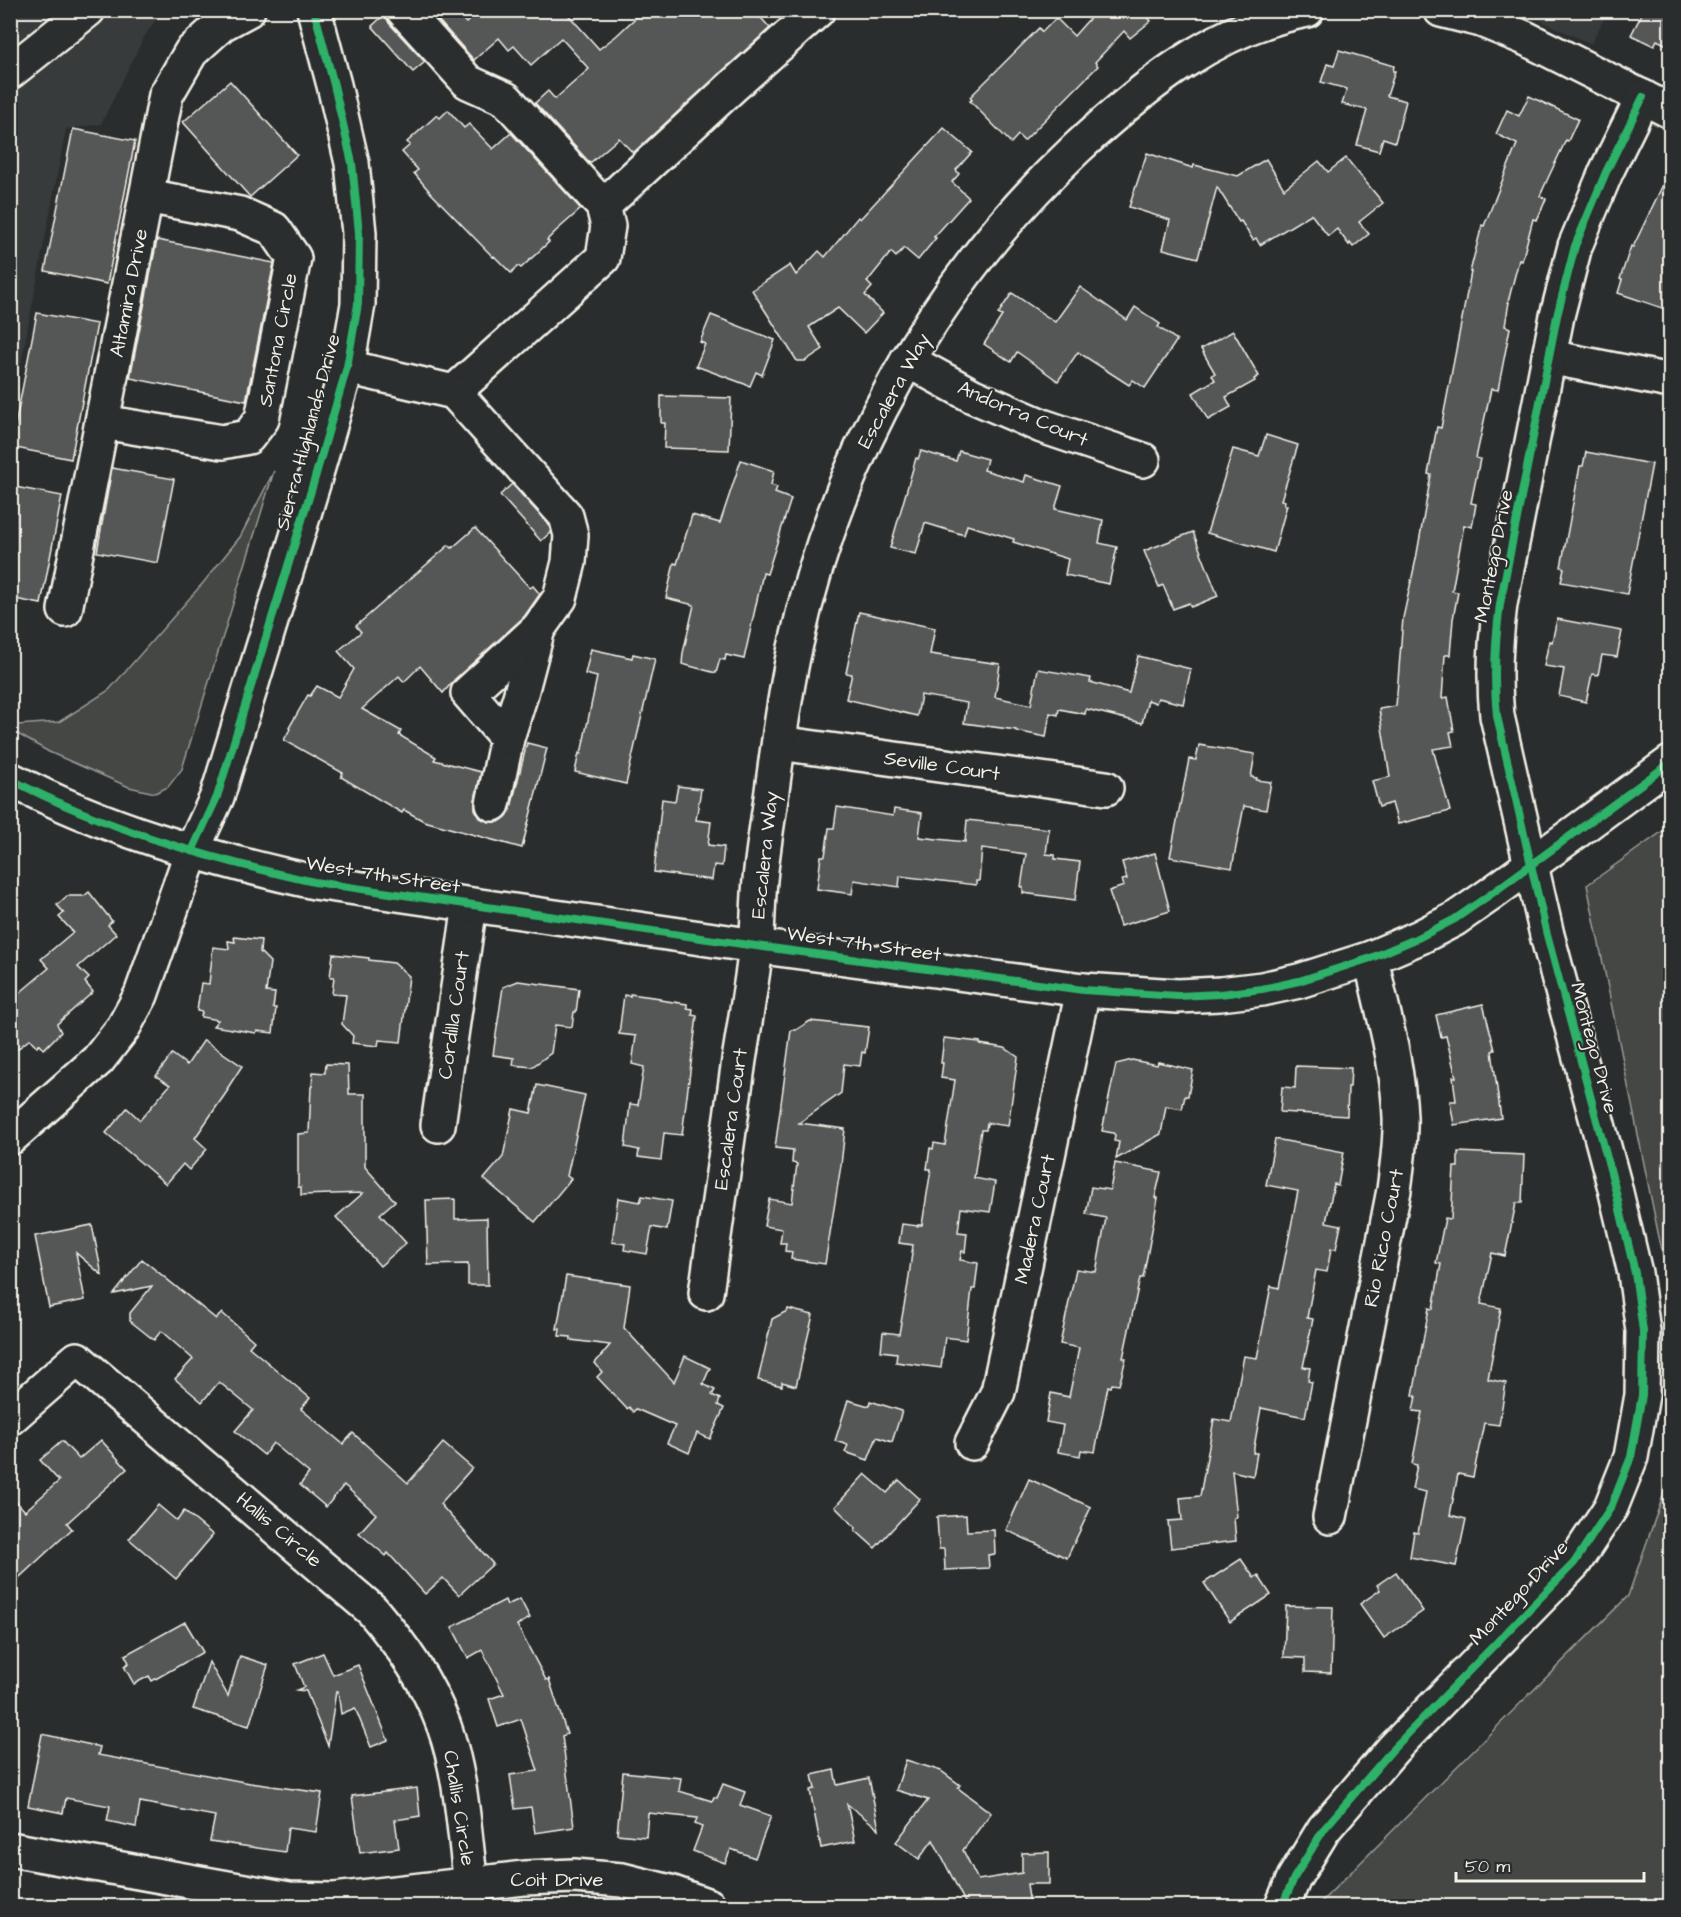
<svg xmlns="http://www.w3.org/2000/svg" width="1681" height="1917" viewBox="0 0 1681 1917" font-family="'Architects Daughter',sans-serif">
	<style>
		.built { fill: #373a3a }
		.green { fill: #444645; stroke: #9c9c96; stroke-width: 1.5 }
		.building { fill: #555756; stroke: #f4f1e8; stroke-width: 1.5 }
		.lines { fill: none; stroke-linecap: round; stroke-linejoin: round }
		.minor-casing { stroke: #f4f1e8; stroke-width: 38 }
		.major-casing { stroke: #f4f1e8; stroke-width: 38 }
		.minor { stroke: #2a2d2e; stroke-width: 33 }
		.major { stroke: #2a2d2e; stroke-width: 33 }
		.cycleway-casing { stroke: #2a2d2e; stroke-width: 11 }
		.cycleway { stroke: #2db169; stroke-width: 8 }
		.labels { text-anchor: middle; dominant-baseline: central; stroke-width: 4.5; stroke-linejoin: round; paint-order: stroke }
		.street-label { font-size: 20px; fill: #f4f1e8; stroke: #2a2d2e }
	</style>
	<rect width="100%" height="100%" fill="#2a2d2e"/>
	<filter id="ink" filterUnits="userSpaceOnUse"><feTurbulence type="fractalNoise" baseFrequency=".0167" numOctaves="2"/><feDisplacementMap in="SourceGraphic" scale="12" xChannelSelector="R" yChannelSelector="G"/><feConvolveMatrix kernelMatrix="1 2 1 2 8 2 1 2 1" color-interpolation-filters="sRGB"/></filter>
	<g filter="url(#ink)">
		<g class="built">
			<path d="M11,11H162L144,37L101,124L66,129L11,416Z"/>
			<path d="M1519,11H1608L1591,44Z"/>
		</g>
		<g class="green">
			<path d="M274,471L182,769L168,787L155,793L129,787L49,752L11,730V723L17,725L59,722L109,690L203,583L240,537Z"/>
			<path d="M1670,826V1291L1587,885Z"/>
			<path d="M1670,1476V1906H1317L1628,1596Z"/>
		</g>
		<g class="building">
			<path d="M429,10H455L466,23L480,10H564L599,49L616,36L644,10H754L770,28L633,153L619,138L590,163L535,103L548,91L555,99L589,69L561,38L531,65L514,46L509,50L499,38L474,60Z"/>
			<path d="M1097,10H1145L1143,12L1151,21L1130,38L1124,31L1095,62L1098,66L1024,141L1018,135L1011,143L970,101L972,100L970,97L1039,28L1042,32L1056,18L1074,36Z"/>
			<path d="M1644,10H1671V47L1657,40L1654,46L1631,35Z"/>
			<path d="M385,14L389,23L425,62L413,72L372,26Z"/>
			<path d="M1339,50L1394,66L1393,71H1395L1387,96L1406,101L1395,142L1383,138L1379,151L1357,145L1367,110L1342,104L1347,89L1321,82L1327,64L1334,66Z"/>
			<path d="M230,81L297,155L250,197L183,122Z"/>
			<path d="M1529,96L1578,119L1568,141L1566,140L1549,176L1540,196L1546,199L1537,220L1533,219L1522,261L1519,260L1508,302H1509L1505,326L1510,328L1498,390L1491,389L1476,458L1480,459L1471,503L1476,504L1472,527L1464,525L1452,591L1458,592L1453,619L1450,655H1445L1442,698L1448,697L1454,731L1450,732L1453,746L1433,749L1450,811L1398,824L1392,803L1379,807L1372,781L1390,777L1379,709L1396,706L1403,618L1416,559L1431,475L1428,474L1437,427L1441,428L1471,272H1470L1482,225L1484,226L1517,144L1496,134L1507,110L1519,116Z"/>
			<path d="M448,110L464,128L469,124L493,149L511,133L581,209L556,231L547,240L549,242L521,268L518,266L511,273L494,256L493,257L430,192L414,173L418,170L402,152L410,145L407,142L437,115L440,118Z"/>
			<path d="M944,128L972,152L956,170L959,174L952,182L969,198L934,237L936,238L918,260L904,248L896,257L891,252L867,282L872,287L865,295L883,313L864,333L838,308L809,327L823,349L805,361H797L752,290L790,265L796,275L819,251L825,257L858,217L860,219Z"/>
			<path d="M73,129L135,141L107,284L45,271Z"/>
			<path d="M1147,153L1193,168L1194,165L1238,176L1266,159L1284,189L1319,161L1328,172L1346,158L1383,203L1359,222L1369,234L1353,247L1350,243L1349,245L1337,229L1328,236L1311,214L1260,245L1256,238L1253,240L1241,221L1239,222L1217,187L1198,258L1163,249L1170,220L1129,207Z"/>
			<path d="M1671,168V311L1618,293L1622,280L1620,279L1631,246L1633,247Z"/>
			<path d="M157,240L274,263L246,401L130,378Z"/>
			<path d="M1080,287L1127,320L1135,307L1160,324L1158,327L1177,340L1145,388L1133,380L1129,385L1078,352L1058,381L1017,352L1011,362L984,344L1002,316L998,314L1012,293L1055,322Z"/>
			<path d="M37,313L97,324L71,459L11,447Z"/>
			<path d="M711,315L775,340L762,375L756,372L750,386L696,366L705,344L700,342Z"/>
			<path d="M1233,331L1259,376L1254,379L1255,381L1226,397L1231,407L1208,420L1193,393L1215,380L1212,375L1215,373L1201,349Z"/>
			<path d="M661,396L731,398L729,450L664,448L665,423H661Z"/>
			<path d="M1266,435L1298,445L1281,500L1285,501L1284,505H1287L1274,552L1207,533L1233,449L1259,456Z"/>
			<path d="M921,451L956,461L959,451L987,459L984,470L1024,482L1026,475L1062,486L1055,509L1103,520L1099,543L1117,547L1109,584L1065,575L1068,559L1013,542L1014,539L967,525L964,535L925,523L916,554L890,548L916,458L918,459Z"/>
			<path d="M1586,452L1652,464L1627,594L1561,582L1564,568L1561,567L1580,466H1583Z"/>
			<path d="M741,460L774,471L771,485L777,487L775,493L791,499L767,574L763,573L744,659L726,655L725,660L720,659L716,673L682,664L683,653L694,605L666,598L674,563L677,564L692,515L720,523Z"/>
			<path d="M112,468L174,479L158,563L97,552Z"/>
			<path d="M512,484L549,525L551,532L541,541L500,495Z"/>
			<path d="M10,486L62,496L41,604L10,598Z"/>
			<path d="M475,528L530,588L533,586L540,594L524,617L455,679L443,693L420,666L404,682L399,676L362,709L401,731L399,735L436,757L434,760L481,772L475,800V809L480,818L489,822H499L507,816L511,808L527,743L547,748L522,848L424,821L404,810L402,813L341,777L343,773L284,740L290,729L289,728L308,695L310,696L317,686L338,697L354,669L338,651L361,632L356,626L449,545L452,548Z"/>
			<path d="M1193,532L1218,596L1191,607L1189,603L1173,609L1163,585L1159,587L1144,551Z"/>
			<path d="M859,612L935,628L930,654L1000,664L995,697L1031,705L1038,669L1091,678L1090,682L1129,693L1138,656L1191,669L1183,704L1158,698L1156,703L1148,700L1142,723L1086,709L1085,714L1059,709L1058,715L1050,713L1046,737L1016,731V730L964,723L967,703L921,695L917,716L846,699L852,674L846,673Z"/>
			<path d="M1557,619L1622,631L1617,657L1602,655L1598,675L1592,674L1586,702L1559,696L1564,669L1544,666L1549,641L1552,642Z"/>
			<path d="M591,649L632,658L633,654L655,659L626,784L575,772L579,753L581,754L597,677L585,674Z"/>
			<path d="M1199,745L1255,754L1251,777L1257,778L1256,780L1271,782L1266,810L1244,806L1232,868L1170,857L1189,759L1196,760Z"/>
			<path d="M678,786L701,789L696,820L711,822L708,845L724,847L722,866L714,865L712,880L654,872L662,799L675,801Z"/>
			<path d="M837,807L893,816L894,809L922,813L919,837L965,842L967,820L1049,829L1046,854L1055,855V859L1080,862L1075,900L1023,893V887H1021L1026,854L982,848L979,881H976V885L900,876L899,887L854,880L852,894L817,889L821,856H825L829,828H834Z"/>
			<path d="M1155,853L1170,911L1120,926L1109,891L1124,886L1122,880L1127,879L1122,862Z"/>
			<path d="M89,892L112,921L108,925L116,934L78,967L89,978L85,982L93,992L57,1024L61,1032L44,1049L39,1044L37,1047L30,1039L10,1055V1001L49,968L41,959L73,932L59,917L64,913L57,905L67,896H84Z"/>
			<path d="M234,937L261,940L260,952L270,962L266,992L275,993L273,1008H276L273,1033L257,1031L256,1033L213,1026L218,1020L201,1017L202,1012L197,1011L201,983L209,984L213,947L229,949L228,941L235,942Z"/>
			<path d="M333,954L369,958V960L394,963L409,976L401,1042L379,1040L378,1046L352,1043L353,1036L342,1024L346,995L332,994L334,977H330Z"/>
			<path d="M518,981L579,989L576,1012H574L572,1027L555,1025L551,1053L532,1067L513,1065L514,1058L493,1055L503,987Z"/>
			<path d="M630,994L660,998V1000L687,1004V1008L693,1009L692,1015L697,1016L682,1135L664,1133L661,1160L638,1157L639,1150L625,1147L630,1104L638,1105L644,1067L632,1064L636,1036L619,1034L624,995L630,996Z"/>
			<path d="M1483,1004L1495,1050L1492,1051L1501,1118L1454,1125L1450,1101H1456L1453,1077H1456L1446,1036L1441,1037L1436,1015Z"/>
			<path d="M810,1021L869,1027L865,1053L862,1052L860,1066L844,1064L841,1093L799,1123L845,1129L841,1165L825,1264L791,1259L792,1252L785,1251L786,1243H780L782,1229L764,1226L769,1199L792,1203L797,1164L792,1163L793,1150L775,1148L791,1030H796Z"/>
			<path d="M944,1038L980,1042V1044L1005,1048L1018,1057L1008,1126L987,1123L986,1130H981L974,1178L995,1182L990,1212L961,1208L958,1232L967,1233L965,1252L962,1251L960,1260L978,1263L975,1289H972L966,1340L945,1337L941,1368L896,1362L897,1353L881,1351L883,1332L899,1334L908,1284L913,1245L899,1243L902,1224L918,1226V1225H922L931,1169H927L930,1148L933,1149L934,1143L945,1145L955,1080L941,1078L943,1063H941Z"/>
			<path d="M204,1040L242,1066L227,1089L228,1090L195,1138L207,1149L189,1170L183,1164L166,1184L106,1133L127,1108L140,1120L170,1085L156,1076L172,1054L187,1065Z"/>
			<path d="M1132,1060L1157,1065L1158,1062L1193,1070L1188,1096H1185L1182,1109L1166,1106L1161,1134L1116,1159L1119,1142L1114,1141L1115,1135L1113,1133L1102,1131L1116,1064Z"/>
			<path d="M326,1064L348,1065L349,1094H365V1167L395,1201L380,1214L406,1243L380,1266L336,1217L363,1193L301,1195V1187H298V1134L309,1133L311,1087H312L313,1072L325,1073Z"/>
			<path d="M1296,1066L1351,1068L1350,1087H1348L1347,1116L1280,1112L1282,1087L1295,1088Z"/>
			<path d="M537,1085L585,1095L567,1176L571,1179L535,1222L484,1179L503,1157L513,1109L531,1113Z"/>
			<path d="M1275,1139L1344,1152L1338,1185L1334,1184L1326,1222L1341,1225L1336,1249H1331L1327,1272L1316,1270L1307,1318L1313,1319L1303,1367L1310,1368L1308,1381L1312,1382L1305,1417L1261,1408L1253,1453H1257L1253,1476L1232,1471L1237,1517L1234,1518L1236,1541L1171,1548L1168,1521L1182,1520L1180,1498L1200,1496L1214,1419L1231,1422L1244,1356L1257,1358L1271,1286L1279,1288L1298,1191L1266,1185Z"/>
			<path d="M1458,1152L1524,1155L1522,1203H1516L1505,1256L1492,1253L1481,1304L1501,1308L1488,1379L1506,1383L1499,1425L1484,1423L1473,1477L1458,1474L1450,1515L1466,1519L1456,1566L1410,1557L1414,1532L1418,1533L1426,1492L1412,1489L1417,1465L1412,1464L1422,1412L1413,1411L1416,1396L1413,1395L1429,1308L1433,1309L1441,1264L1436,1263L1445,1218L1451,1219L1454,1167H1458Z"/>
			<path d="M1115,1163L1161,1172L1155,1198H1158L1143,1278H1140L1123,1358H1126L1121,1378L1119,1385L1112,1384L1111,1387L1108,1386L1095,1452L1081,1450L1080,1456L1058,1452L1063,1425L1046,1422L1051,1393L1069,1397L1079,1348L1060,1344L1076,1269L1096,1272L1106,1218L1086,1214L1091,1187L1110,1190Z"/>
			<path d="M642,1196L672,1201L667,1230L652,1227L647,1254L624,1250L625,1244L612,1242L618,1198L640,1202Z"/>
			<path d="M455,1199V1219L487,1218L488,1285H468V1264L428,1265L426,1200Z"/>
			<path d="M92,1225L102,1275L76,1253L85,1300L49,1307L35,1236Z"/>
			<path d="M142,1259L216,1319L222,1313L254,1341L249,1347L310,1398L301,1409L343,1444L353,1433L408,1483L443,1443L472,1468L440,1504L493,1564L459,1595L443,1578L425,1594L388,1553L386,1556L359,1533L376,1514L344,1485L326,1507L300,1485L309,1473L273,1443L264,1455L235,1431L253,1410L219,1382L202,1402L175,1379L193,1359L161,1331L154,1340L130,1321V1313L152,1286L114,1294Z"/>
			<path d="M566,1276L630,1285L624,1328L674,1382L685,1356L710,1368L703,1384L715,1390L712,1395L720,1399L718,1405L724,1408L710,1439L697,1433L689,1453L667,1443L675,1426L636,1409L633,1412L629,1407L627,1409L597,1377L602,1372L595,1363L610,1345L571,1340V1337L559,1336L560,1329H557Z"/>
			<path d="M788,1309L813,1315L796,1386L782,1382V1386L758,1380L772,1319L785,1312H787Z"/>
			<path d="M848,1400L869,1406L870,1401L902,1411L892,1442L877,1437L868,1460L845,1452L848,1445L835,1441Z"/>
			<path d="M101,1440L127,1469L67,1523L72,1529L10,1586V1495L25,1511L59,1481L40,1460L62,1441L79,1459Z"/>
			<path d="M865,1474L887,1493L899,1480L920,1499L875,1548L855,1530L856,1528L835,1507Z"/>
			<path d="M1029,1479L1091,1507L1067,1558L1006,1530Z"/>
			<path d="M158,1505L177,1521L184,1511L213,1535L176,1579L129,1539Z"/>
			<path d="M966,1515L967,1531L994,1530L995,1554L988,1555L989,1568L945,1570L944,1549H939L937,1517Z"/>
			<path d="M1241,1559L1254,1578L1258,1575L1271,1595L1230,1622L1204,1583Z"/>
			<path d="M1396,1572L1423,1611L1384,1638L1360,1604L1380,1590L1377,1585Z"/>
			<path d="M520,1599L530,1618L517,1625L546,1680L549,1679L567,1734L562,1736L574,1827L535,1833L531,1807L515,1809L510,1775L538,1771L521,1719L498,1727L489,1699L504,1694L482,1650L468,1658L452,1627L505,1600L507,1605Z"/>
			<path d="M1286,1606L1333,1607L1331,1673L1305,1672V1658L1284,1657Z"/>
			<path d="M185,1622L203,1652L152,1681L149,1676L134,1684L124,1666L129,1663L125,1655Z"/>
			<path d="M323,1653L333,1675L358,1665L388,1740L371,1747L355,1708L341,1714L338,1691H336L328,1746L306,1691L297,1690L304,1687L295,1664Z"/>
			<path d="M240,1656L268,1665L249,1726L193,1709L209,1662L228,1696Z"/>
			<path d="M42,1734L100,1747L98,1755L250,1783L322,1793L316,1832L288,1828L285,1852L210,1841L215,1816L140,1802L136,1827L107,1821L110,1806L66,1798L63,1813L28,1806Z"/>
			<path d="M906,1760L941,1771L960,1785L958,1788L991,1813L963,1850L978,1880L1022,1873V1853L1049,1852V1884H1027L1030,1906H967L933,1840L919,1859L896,1842L928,1800L896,1790Z"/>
			<path d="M834,1770L837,1785L869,1778L879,1829L847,1804L855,1841L821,1848L810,1790L815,1789L812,1775Z"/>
			<path d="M623,1772L681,1778L679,1791L712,1801L714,1797L717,1798L723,1784L745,1792L740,1805L771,1816L755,1858L731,1849L725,1863L693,1851L702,1827L695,1824L697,1818L648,1813L646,1837L617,1834Z"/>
			<path d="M417,1788L420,1816L395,1820L399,1848L360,1853L352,1796Z"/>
		</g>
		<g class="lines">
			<g class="minor-casing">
				<g id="minor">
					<path d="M403,10L468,82L506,99L603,206L608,226L603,258L454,392"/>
					<path d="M1441,10L1481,20L1525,38L1670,111"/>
					<path d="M10,72L88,10"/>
					<path d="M603,206L733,86L818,10"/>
					<path d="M1549,357L1670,381"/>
					<path d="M907,360L973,396L1042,426L1143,460"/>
					<path d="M347,367L454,392L566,516L571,535L569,562L560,598L538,629L520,697L507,738L493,804"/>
					<path d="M103,422L222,442L248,437L262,419L294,258L274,229L240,214L147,196"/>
					<path d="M65,610L166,95L191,52L222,24L248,10"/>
					<path d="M507,738L468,693L538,629"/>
					<path d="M779,743L1106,788"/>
					<path d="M438,1125L470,905"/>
					<path d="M10,1138L98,1060L123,1028L141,995L192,851L217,797L314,481L347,367L358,304L359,233L352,163L334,85L314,10"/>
					<path d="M706,1293C717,1215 728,1138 739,1060C745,1023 751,986 756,948C758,925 758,903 760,880C763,847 769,815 773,783C779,738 785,692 795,648C836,458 935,281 1077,148C1143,87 1216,27 1307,10"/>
					<path d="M10,1418L77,1359L372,1610C403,1647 427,1680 444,1726C462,1776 464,1832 471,1884"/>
					<path d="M972,1443L998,1392L1083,990"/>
					<path d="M1330,1517L1394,1190C1397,1166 1401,1141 1400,1117C1398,1062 1382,1011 1371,958"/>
					<path d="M10,1849L289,1899L334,1900L524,1878L574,1876L622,1880L670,1892L709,1906"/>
					<path d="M1282,1906L1294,1878L1324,1829L1393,1749L1574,1563L1611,1507L1631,1457L1642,1395L1643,1331L1635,1273L1614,1184L1547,935L1497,716C1493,678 1495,642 1500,604L1557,316L1575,246L1606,172L1643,97"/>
				</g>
			</g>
			<g class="major-casing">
				<path id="major" d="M10,779C105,829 210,859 314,882L756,946L1083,990L1178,996L1220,994L1262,989L1299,981L1371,958L1420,937L1455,919L1491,894L1670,763"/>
			</g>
			<use href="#minor" class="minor"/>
			<use href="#major" class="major"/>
			<g class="cycleway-casing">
				<g id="cycleway">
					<path d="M10,779C105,829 210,859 314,882L756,946L1083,990L1178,996L1220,994L1262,989L1299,981L1371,958L1420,937L1455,919L1491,894L1670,763"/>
					<path d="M192,851L217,797L314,481L347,367L358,304L359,233L352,163L334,85L314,10"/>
					<path d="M1282,1906L1294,1878L1324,1829L1393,1749L1574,1563L1611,1507L1631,1457L1642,1395L1643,1331L1635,1273L1614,1184L1547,935L1497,716C1493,678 1495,642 1500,604L1557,316L1575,246L1606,172L1643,97"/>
				</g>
			</g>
			<use href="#cycleway" class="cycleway"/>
		</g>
	</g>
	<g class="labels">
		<g class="street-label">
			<text transform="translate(129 293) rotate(-79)">Altamira Drive</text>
			<text transform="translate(278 340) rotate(-79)">Santona Circle</text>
			<text transform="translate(894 391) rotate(-61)">Escalera Way</text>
			<text transform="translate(1023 414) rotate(23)">Andorra Court</text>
			<text transform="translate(308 432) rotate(-75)">Sierra Highlands Drive</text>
			<text transform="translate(1494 556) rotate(-79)">Montego Drive</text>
			<text transform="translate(942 766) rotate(8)">Seville Court</text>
			<text transform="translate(765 855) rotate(-84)">Escalera Way</text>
			<text transform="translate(383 875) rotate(9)">West 7th Street</text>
			<text transform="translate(864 944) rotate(8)">West 7th Street</text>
			<text transform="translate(454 1015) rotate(-82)">Cordilla Court</text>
			<text transform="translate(1594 1048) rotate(75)">Montego Drive</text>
			<text transform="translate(731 1119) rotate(-82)">Escalera Court</text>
			<text transform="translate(1035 1219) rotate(-78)">Madera Court</text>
			<text transform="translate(1384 1238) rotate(-79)">Rio Rico Court</text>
			<text transform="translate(279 1530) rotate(40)">Hallis Circle</text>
			<text transform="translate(1519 1593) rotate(-47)">Montego Drive</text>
			<text transform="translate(459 1808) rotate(81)">Challis Circle</text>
			<text x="557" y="1880">Coit Drive</text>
		</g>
	</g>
	<rect width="1681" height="1917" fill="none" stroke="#2a2d2e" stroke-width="36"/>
	<rect x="18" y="18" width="1645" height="1881" fill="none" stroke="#f4f1e8" stroke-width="2" filter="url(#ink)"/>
	<path d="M1456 1872v9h188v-9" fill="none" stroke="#f4f1e8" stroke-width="3"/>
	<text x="1465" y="1872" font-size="18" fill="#f4f1e8" stroke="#2a2d2e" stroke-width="4.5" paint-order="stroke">50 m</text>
</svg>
